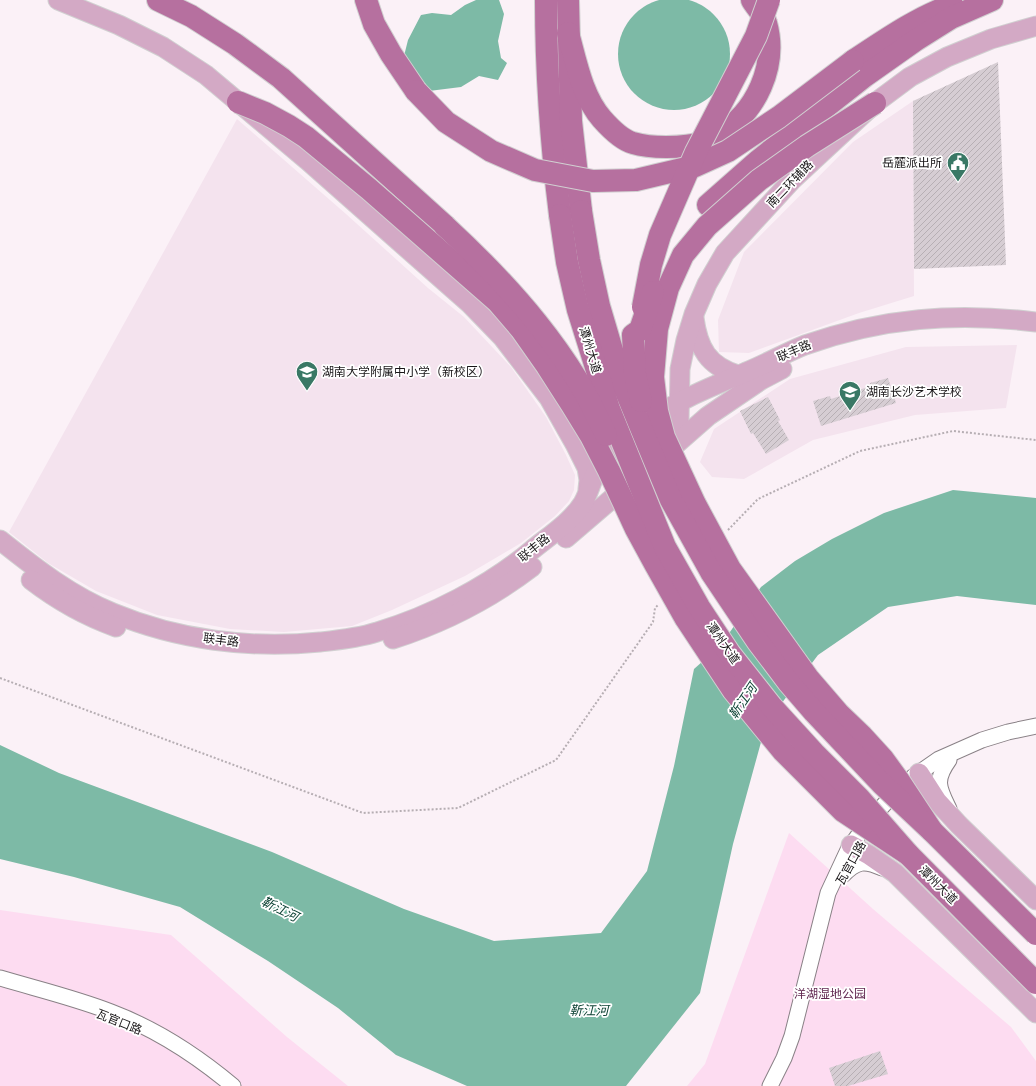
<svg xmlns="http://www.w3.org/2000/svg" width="1036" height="1086" viewBox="0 0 1036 1086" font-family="'Roboto Condensed','Noto Sans SC',sans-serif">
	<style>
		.built { fill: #f4e3ee }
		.green { fill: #fddcf1 }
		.water { fill: #7dbaa6 }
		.building { fill: url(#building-hatch) }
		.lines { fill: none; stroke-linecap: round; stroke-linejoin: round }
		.minor-casing { stroke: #898186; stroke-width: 17 }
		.major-casing { stroke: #d1d0d1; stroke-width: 21 }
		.highway-casing { stroke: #d1d0d1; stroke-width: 24 }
		.path { stroke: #b6aeb3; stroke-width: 2; stroke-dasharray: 2 2; stroke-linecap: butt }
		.minor { stroke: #fff; stroke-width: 15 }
		.major { stroke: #d3a9c5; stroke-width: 19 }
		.highway { stroke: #b6709f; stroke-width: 22 }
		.highway-bridge-casing { stroke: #d1d0d1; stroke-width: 24; stroke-linecap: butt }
		.highway-bridge { stroke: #b6709f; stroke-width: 22 }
		.labels { text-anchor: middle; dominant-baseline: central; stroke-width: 3.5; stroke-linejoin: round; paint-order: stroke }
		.poi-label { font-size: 12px; fill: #181517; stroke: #fff; text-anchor: start }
		.street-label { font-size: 12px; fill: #181517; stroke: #fff }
		.park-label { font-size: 12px; fill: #612750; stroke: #fff }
		.water-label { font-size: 13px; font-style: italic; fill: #0e4335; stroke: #fff }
	</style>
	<defs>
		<pattern id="building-hatch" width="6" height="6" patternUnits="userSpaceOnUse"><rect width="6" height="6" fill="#d6cdd3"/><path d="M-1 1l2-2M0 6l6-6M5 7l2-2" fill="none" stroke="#b7afb4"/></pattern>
	</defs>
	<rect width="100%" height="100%" fill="#fbf1f7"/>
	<g class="built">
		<path d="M913,101L914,296L859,313L749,353L719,352L718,320L744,252L853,142Z"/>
		<path d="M237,119L346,214L428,288L464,317L511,367L546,417L566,455L575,475L574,490L569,501L555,516L521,543L465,576L392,610L352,626L284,632L230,629L157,615L96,591L48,563L9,532Z"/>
		<path d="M1017,345L1006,408L915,415L813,440L744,479L712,477L700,462L714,429L790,379L906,347Z"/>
	</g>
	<g class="green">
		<path d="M789,833L873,909L1011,1027L1036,1061V1086H687L705,1064Z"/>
		<path d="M0,910L171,935L287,1037L348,1086H0Z"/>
	</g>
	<g class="water">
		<circle cx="674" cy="54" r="56"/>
		<path d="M476,0H499L504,14L498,41L501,58L507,63L498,80L479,76L461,87L429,91L402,64L408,40L421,15L432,13L451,15L465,5Z"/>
		<path d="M953,490L1036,498V605L957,596L888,607L818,655L766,724L733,844L700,993L626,1086H467L396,1055L338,1008L268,961L180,907L74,877L0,859V745L59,773L272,852L404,909L494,941L601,933L647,871L674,766L694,669L721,645L761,587L795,561L832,539L884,513Z"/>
	</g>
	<g class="building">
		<path d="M998,62L1006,265L914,269L913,101Z"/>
		<path d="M888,378L896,403L821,426L813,401L830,396L831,399L871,386L870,383Z"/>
		<path d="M768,397L780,420L778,421L789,440L766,454L753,433L751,434L740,411Z"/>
		<path d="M880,1051L888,1074L848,1086H835L829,1068Z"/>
	</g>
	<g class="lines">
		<g class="minor-casing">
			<g id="minor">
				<path d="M949,760C934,781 939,788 949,809"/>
				<path d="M843,875C857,861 864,860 882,868"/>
				<path d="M0,978C37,989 75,998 111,1012C156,1029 196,1055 233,1086"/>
				<path d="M770,1086L784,1058L792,1036L828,893L848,850L867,823L891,797L913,777L939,759L982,740L1008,732L1036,726"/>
			</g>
		</g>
		<g class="major-casing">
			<g id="major">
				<path d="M58,0L119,25L163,47L206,75L307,160L470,304L503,338L549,398L575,444L587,468L589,480L588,489"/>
				<path d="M694,318C698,348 708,366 738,375"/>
				<path d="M674,445L679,423L680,369L686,340L694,314L707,284L725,253L793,179L875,103L910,77L947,57L991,39L1036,26"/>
				<path d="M659,459L708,416L761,380L782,369"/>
				<path d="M566,538L629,484"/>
				<path d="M0,540C35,568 71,596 113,613C178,640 250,649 320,642C339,640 359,638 377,632C431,616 489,586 532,550C549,536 571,522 583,503C590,491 592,477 600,465C609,451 638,429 652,419C681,398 714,386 746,372C766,364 785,353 805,345C882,318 955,312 1036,322"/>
				<path d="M31,580C57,600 85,616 116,627"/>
				<path d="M393,639C443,623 490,599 532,567"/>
				<path d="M919,773L937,801L959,825L1036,900"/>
				<path d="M851,845L869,855L895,873L1036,1013"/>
			</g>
		</g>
		<g class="highway-casing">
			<g id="highway">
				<path d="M158,0L191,16L235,44L281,78L445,226"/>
				<path d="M366,0L374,24L391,54L416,91"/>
				<path d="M546,0C546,73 551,143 560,215"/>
				<path d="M568,0L571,121L581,211"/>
				<path d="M568,33C576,62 582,96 602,119C610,128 622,140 633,143C643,146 656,147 666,147C679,147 693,146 705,142C710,140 714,137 718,135C756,113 778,66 766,23C764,15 756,7 752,0"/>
				<path d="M853,61C885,40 916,18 952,5"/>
				<path d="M708,205L759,160L865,76L916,40L951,18L992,0"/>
			</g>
		</g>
		<g class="path">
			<path d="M728,530L758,499L860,451L953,431L1036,440"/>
			<path d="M0,678L363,813L458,808L556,760L653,622L655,608L659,604"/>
		</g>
		<use href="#minor" class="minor"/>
		<use href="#major" class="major"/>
		<use href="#highway" class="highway"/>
		<g class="highway-bridge-casing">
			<g id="highway-bridge">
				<path d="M416,91L446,122L491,151L535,170L593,181L636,180L695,166L728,151L779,117L853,61"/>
				<path d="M238,102L265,113L289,126L306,137L369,189L498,302L521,329L547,366L572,405L591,436L609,471L636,529L655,564L686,619L733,690L783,751L843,811L908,854"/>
				<path d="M875,103L807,146L759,180L707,226L683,255L668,288L657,329L653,377L657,411L664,437L695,504L730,569L808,678L839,714L862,736L883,759L899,781L932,831"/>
				<path d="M581,211L589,260L599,306L620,377L671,500L711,572L758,642L789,683L814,712L882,784L932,831L1036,934"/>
				<path d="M560,215L567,262L578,310L609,409L665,547L699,607L730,654L772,707L814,753L859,798L908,854L1036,983"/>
				<path d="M445,226C510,286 571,354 606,435"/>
				<path d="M643,307L651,265L660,235L696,152L756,36L769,0"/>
				<path d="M641,401L635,374L633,335L640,330L653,292"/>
			</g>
		</g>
		<use href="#highway-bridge" class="highway-bridge"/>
	</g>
	<defs>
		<g id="civic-pin" transform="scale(1.15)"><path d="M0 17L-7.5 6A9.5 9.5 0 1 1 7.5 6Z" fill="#397865" stroke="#fff"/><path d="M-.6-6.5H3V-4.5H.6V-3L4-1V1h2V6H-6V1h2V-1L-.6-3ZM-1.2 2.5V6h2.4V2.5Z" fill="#fff"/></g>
		<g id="school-pin" transform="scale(1.15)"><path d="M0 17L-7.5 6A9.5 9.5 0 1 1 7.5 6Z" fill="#397865" stroke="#fff"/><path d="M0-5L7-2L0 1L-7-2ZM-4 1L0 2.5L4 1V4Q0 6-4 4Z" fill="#fff"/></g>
	</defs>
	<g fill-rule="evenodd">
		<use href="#civic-pin" x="958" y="163"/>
		<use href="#school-pin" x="307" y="372"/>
		<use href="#school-pin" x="850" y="392"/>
	</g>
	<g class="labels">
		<g class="poi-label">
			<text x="942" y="163" text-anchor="end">岳麓派出所</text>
			<text x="322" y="372">湖南大学附属中小学（新校区）</text>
			<text x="866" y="392">湖南长沙艺术学校</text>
		</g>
		<g class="street-label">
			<text transform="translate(790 184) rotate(-46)">南二环辅路</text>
			<text transform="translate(590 350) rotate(73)">潭州大道</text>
			<text transform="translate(794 351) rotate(-23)">联丰路</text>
			<text transform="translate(534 548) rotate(-39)">联丰路</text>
			<text transform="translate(221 640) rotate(7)">联丰路</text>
			<text transform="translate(723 643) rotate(55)">潭州大道</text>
			<text transform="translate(851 863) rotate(-61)">瓦官口路</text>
			<text transform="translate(938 885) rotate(45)">潭州大道</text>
			<text transform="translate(119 1022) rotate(22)">瓦官口路</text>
		</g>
		<g class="park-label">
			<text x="830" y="994">洋湖湿地公园</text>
		</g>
		<g class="water-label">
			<text transform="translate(743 701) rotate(-56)">靳江河</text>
			<text transform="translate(280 909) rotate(26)">靳江河</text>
			<text x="589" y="1010">靳江河</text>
		</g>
	</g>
</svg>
